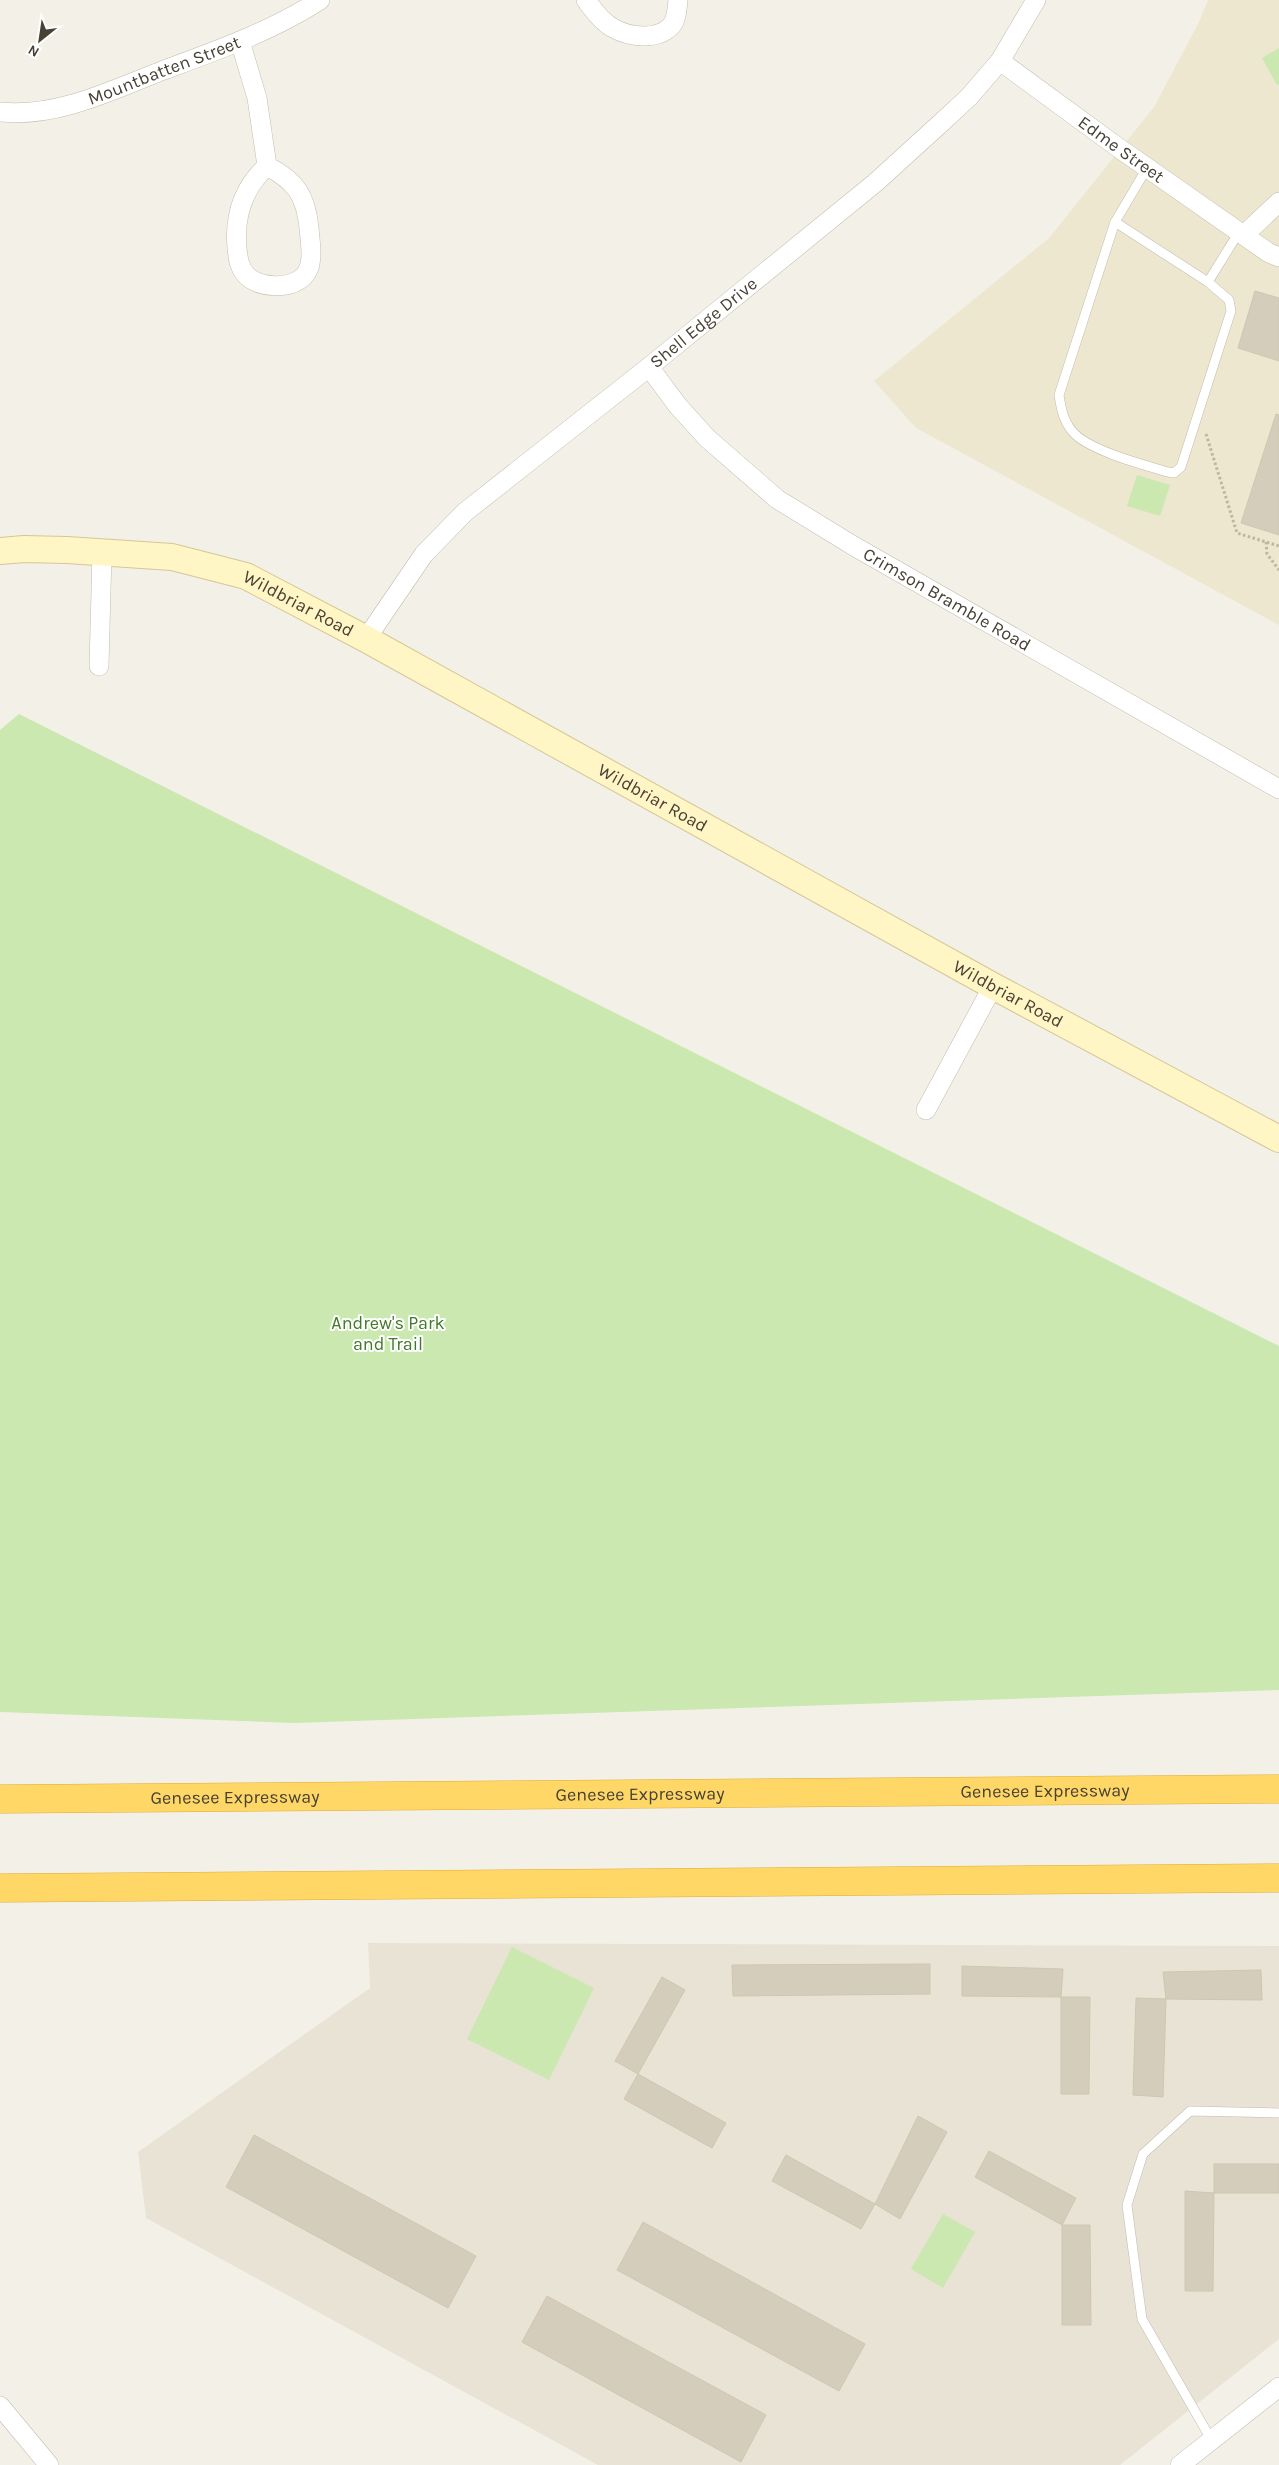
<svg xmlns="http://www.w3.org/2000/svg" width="1279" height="2465" viewBox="0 0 1279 2465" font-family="Karla,sans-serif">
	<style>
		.residential { fill: #e8e3d5 }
		.education { fill: #ede7d0 }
		.green { fill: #cae8af }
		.building { fill: #d5cdbc; stroke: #d0c6af }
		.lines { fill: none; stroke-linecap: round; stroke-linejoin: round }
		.lane-casing { stroke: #c2bcac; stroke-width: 10 }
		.street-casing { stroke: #c2bcac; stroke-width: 20 }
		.secondary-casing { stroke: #d4c796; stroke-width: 28 }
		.highway-casing { stroke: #dfac35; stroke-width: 29 }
		.path { stroke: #c1b69a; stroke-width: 3; stroke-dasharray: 2.5 2.5; stroke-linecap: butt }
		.lane { stroke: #fff; stroke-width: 9 }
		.street { stroke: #fff; stroke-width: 19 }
		.secondary { stroke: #fff5c5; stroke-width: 26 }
		.highway { stroke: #ffd766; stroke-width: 28 }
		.labels { text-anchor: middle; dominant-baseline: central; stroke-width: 4; stroke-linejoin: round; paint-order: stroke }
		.street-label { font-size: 18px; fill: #474136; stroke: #fff }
		.park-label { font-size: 18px; fill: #417928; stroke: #fff }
	</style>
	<rect width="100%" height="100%" fill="#f3f1e7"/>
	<path class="residential" d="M368,1943L1279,1946V2339L1120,2465H598L146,2218L138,2152L370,1988Z"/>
	<path class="education" d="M1208,0H1279V625L916,428L874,381L1049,238L1154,107L1199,22Z"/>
	<g class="green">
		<path d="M1279,48V84L1277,85L1262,58Z"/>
		<path d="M1137,475L1170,485L1160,516L1127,506Z"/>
		<path d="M19,714L1279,1346V1690L294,1723L0,1712V730Z"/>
		<path d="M512,1947L594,1988L549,2080L467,2039Z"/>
		<path d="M943,2214L975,2232L943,2288L911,2269Z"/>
	</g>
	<g class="building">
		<path d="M1255,291L1279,298V361L1238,348Z"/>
		<path d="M1276,414L1279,415V535L1241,523Z"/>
		<path d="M930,1964V1994L733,1996L732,1965Z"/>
		<path d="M962,1966L1063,1969L1061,1997L962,1996Z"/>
		<path d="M1261,1970L1262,2000L1166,1999L1163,1972Z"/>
		<path d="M662,1977L685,1990L638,2074L615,2061Z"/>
		<path d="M1061,1997H1090L1089,2094H1061Z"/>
		<path d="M1136,1998L1166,1999L1163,2097L1133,2095Z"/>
		<path d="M638,2074L726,2123L712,2148L624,2099Z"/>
		<path d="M918,2116L947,2132L900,2219L875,2204Z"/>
		<path d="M254,2135L476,2256L448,2308L226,2187Z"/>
		<path d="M989,2151L1076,2198L1062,2225L975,2177Z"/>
		<path d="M786,2155L875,2204L861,2229L772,2181Z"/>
		<rect x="1214" y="2164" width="65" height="29"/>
		<path d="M1185,2191L1214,2193L1213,2291H1185Z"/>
		<path d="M643,2222L865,2344L839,2391L617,2270Z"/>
		<path d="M1062,2225H1090L1091,2325H1062Z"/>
		<path d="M547,2296L766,2415L741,2462L522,2342Z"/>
	</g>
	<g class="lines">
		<g class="lane-casing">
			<g id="lane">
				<path d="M1147,168L1115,222L1059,395C1061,408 1063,420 1072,431C1087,450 1144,465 1168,472L1174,473L1181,467L1231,311L1229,300L1208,282L1239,232"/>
				<path d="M1115,222L1208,282"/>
				<path d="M1212,2441L1142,2319L1127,2205L1143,2154L1190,2111L1279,2113"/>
			</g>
		</g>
		<g class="street-casing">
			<g id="street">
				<path d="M586,0C593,10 602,22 613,28C629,37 657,41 671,26C677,20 677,8 678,0"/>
				<path d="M240,41L257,98L267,166C243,188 234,215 237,248C238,258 239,268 247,276C260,288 290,290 304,276C315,265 310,242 309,228C306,196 296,181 267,166"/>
				<path id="s1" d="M1000,61L1116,146L1269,253L1279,257"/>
				<path id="s2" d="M0,112C57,118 112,90 164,70C218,50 272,31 320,0"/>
				<path d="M1244,235L1279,202"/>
				<path id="s3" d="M649,367L678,406L707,438L777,499L852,545L1279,789"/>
				<path id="s4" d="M366,639L424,554L465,512L649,367L875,183L941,123L969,97L1000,61L1036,0"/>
				<path d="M99,666L102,553"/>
				<path d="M926,1110L993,986"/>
				<path d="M0,2406L49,2465"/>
				<path d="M1180,2465L1279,2387"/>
			</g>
		</g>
		<g class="secondary-casing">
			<g id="secondary">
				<path id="s5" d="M0,551L24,549L67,550L172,557L246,576L366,639L993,986L1279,1139"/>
			</g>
		</g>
		<g class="highway-casing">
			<g id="highway">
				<path id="s6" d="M0,1799L1279,1789"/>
				<path d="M0,1888L1279,1878"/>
			</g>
		</g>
		<g class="path">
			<path d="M1206,434L1237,533L1279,546"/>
			<path d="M1266,542L1267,554L1279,570"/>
		</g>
		<use href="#lane" class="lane"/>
		<use href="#street" class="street"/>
		<use href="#secondary" class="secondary"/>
		<use href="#highway" class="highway"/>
	</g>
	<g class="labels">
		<g class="street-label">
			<text stroke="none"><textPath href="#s2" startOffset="171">Mountbatten Street</textPath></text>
			<text stroke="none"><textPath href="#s1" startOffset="150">Edme Street</textPath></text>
			<text stroke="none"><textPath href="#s4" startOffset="466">Shell Edge Drive</textPath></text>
			<text stroke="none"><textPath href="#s3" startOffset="382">Crimson Bramble Road</textPath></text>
			<text stroke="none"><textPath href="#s5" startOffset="308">Wildbriar Road</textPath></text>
			<text stroke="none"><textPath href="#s5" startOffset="712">Wildbriar Road</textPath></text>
			<text stroke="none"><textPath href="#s5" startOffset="1118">Wildbriar Road</textPath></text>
			<text stroke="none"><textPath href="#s6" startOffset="1045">Genesee Expressway</textPath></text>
			<text stroke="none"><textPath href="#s6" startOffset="640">Genesee Expressway</textPath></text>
			<text stroke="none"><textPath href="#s6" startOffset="235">Genesee Expressway</textPath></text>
		</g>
		<g class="park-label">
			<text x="388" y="1323">Andrew's Park<tspan x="388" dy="21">and Trail</tspan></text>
		</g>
	</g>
	<g transform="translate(40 40) rotate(210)" stroke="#ffffff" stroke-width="4" paint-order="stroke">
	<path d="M0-4L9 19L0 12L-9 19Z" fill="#474136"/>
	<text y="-8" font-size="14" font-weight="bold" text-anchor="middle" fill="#474136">N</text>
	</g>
</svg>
